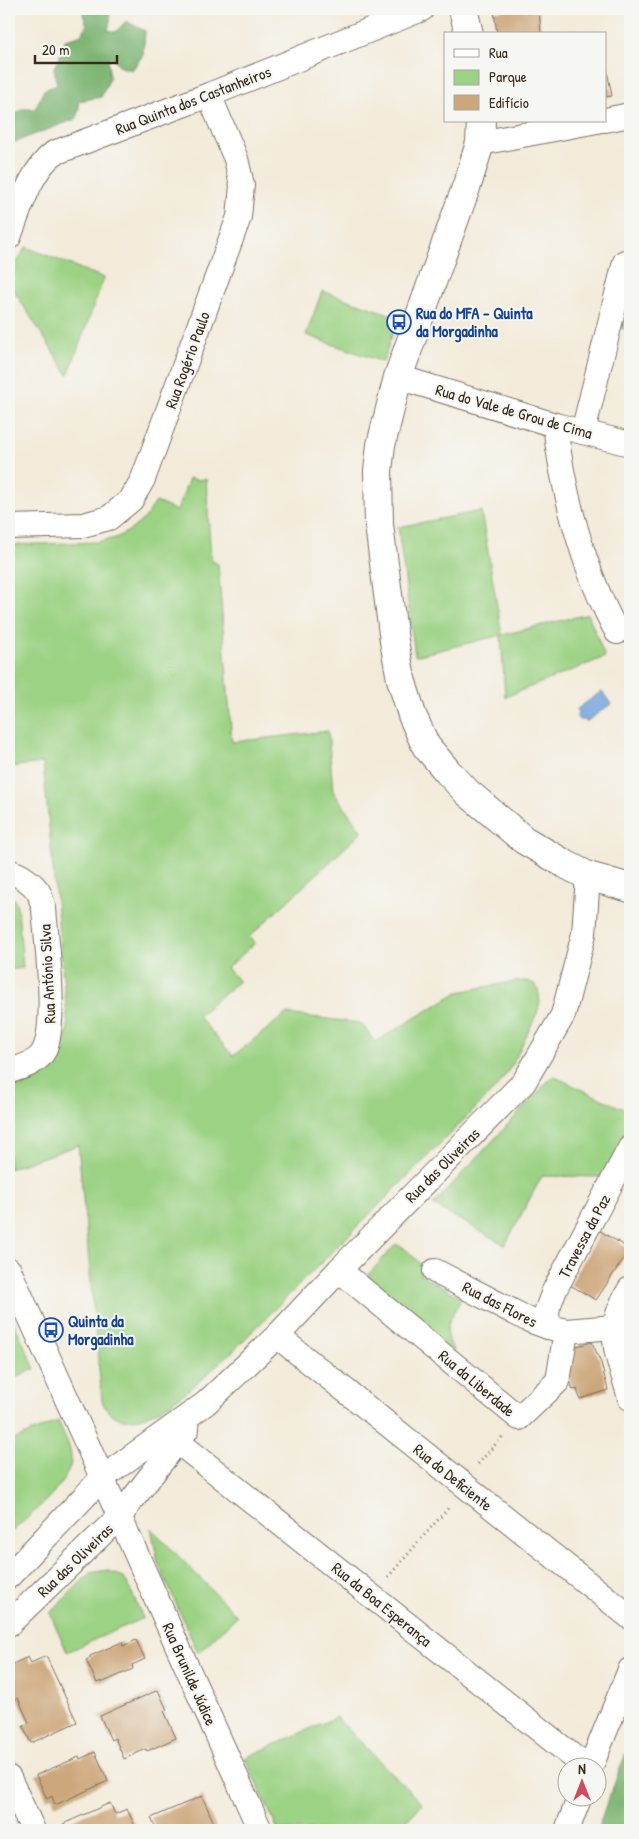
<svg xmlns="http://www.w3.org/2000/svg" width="639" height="1839" viewBox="0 0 639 1839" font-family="'Patrick Hand',sans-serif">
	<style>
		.green { fill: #9bd283; stroke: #6b7e50 }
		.forest { fill: #7cb471; stroke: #5c6f48 }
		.water { fill: #72a3dd; stroke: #56667e }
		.building { fill: #cda77c }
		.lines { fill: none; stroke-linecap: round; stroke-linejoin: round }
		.minor-casing { stroke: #7b6e60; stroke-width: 26 }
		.secondary-casing { stroke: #7b6e60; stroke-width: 30 }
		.path { stroke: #7b6e60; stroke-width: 3; stroke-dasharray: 1 4; stroke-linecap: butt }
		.minor { stroke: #fff; stroke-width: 24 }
		.secondary { stroke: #fff; stroke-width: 28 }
		.labels { text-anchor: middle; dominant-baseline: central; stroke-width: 4; stroke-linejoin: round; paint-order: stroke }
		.street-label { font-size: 16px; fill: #3b2a1e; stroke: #f6f6f2 }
		.transit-label { font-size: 16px; font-weight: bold; fill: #164399; stroke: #f6f6f2; text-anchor: start }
	</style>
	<rect width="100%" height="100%" fill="#f6f6f2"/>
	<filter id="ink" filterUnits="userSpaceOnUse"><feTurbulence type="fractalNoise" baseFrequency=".02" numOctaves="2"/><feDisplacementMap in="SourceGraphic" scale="10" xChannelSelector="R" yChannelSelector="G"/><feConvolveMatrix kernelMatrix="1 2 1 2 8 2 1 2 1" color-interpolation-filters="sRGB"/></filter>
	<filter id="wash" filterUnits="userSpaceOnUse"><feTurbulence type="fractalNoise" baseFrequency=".0096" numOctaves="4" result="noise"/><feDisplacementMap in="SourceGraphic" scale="20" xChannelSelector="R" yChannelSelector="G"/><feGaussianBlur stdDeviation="1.12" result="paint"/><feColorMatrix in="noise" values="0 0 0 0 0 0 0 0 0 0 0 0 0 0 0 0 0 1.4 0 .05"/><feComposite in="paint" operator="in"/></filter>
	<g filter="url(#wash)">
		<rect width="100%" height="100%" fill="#f3ebda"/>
		<g class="green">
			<path d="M26,247L104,278L68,375L9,283V269L17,262Z"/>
			<path d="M630,290V331L620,328Z"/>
			<path d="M322,291L398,317L383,362L306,335Z"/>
			<path d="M189,478L197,480L206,479L211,560L218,564L232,742L328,731L333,791L362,832L249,937L255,943L227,968L239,981L198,1016L233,1056L286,1014L361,1023L375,1042L458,992L517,981H527L534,984L538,989L540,1002L537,1013L513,1064L496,1088L232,1352C209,1372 127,1456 102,1401L78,1145L9,1169V1089C42,1082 63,1061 68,1027L43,763L9,767V545L97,542L116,538L132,529L145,518L156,502L177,511Z"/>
			<path d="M481,511L502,635L588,614L605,657L505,697L501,635L415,656L398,527Z"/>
			<path d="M9,894L16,902L18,910L23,968L9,970Z"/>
			<path d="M553,1076L630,1112V1126L603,1177L542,1176L505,1245L433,1205Z"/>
			<path d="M396,1244L408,1251L423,1267L420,1274L462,1298C449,1321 441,1326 454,1352L374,1290L367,1276Z"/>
			<path d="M12,1318L35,1369L9,1380V1319Z"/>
			<path d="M58,1421C63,1433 72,1447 71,1461C70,1483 30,1515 13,1531L9,1520V1442Z"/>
			<path d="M151,1528L237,1616L198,1653L158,1563Z"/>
			<path d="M107,1570L123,1577L128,1584L143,1618L67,1652L50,1613L90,1573Z"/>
			<path d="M336,1717L422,1804L398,1830H278L245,1758Z"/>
		</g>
		<g class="forest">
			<path d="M83,9H110V21L108,30L116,32L126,21L145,31L143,55L132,70L121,67L111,57L108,62L110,78L101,97L78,101L79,108L76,119L9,144V119L22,109H35L44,90L57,85L54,67L59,58L65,40L80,36L87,25L83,14Z"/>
			<path d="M630,1742V1830H597Z"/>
		</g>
		<path class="water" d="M602,691L611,704L586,722L585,720H579L577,717L578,711L577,709Z"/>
		<g id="blocks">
			<g class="building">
				<path d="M514,9H539L541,34H497L494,11Z"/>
				<path d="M605,60L612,96L605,97Z"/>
				<path d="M600,1231L630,1249L596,1300L570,1285Z"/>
				<path d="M592,1342L601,1363L608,1390L580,1399L577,1389L573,1390L568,1374L569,1356L577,1346Z"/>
				<path d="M136,1640L145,1659L132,1665L133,1669L101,1683V1681L97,1683L86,1660L90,1658V1656L122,1642L123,1646Z"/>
				<path d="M46,1656L77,1722L31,1743L23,1726L29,1723L18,1698L14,1701L9,1690V1667L15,1663L28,1657L31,1663Z"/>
				<path d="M158,1690L167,1710L164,1711L176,1738L147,1751L146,1749L124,1759L115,1738L111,1740L100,1716Z"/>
				<path d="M95,1752L108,1781L55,1805L52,1796L47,1799L36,1775L79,1757L80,1759Z"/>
				<path d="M202,1796L217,1830H157L151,1818Z"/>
				<path d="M110,1803L115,1814L127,1809L137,1830H66L63,1824Z"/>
			</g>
		</g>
	</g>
	<g filter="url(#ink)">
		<use href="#blocks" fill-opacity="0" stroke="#7b6e60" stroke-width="1"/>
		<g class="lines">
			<g class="minor-casing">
				<g id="minor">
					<path d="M605,120L630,115"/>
					<path d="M480,143L597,121"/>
					<path d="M9,237C20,209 30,171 54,153L209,95L422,9"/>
					<path d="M398,377L555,425L630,444"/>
					<path d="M555,425C563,493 584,572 617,632"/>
					<path d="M583,432L625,262H630"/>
					<path d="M9,527L83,525L109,518L131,500L143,479L239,217L242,185L236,159L209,95"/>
					<path d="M9,872C19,873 34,884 39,893C41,897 42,904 44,908C46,940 59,1029 42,1054C35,1064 20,1068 9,1071"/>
					<path d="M9,1270L260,1830"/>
					<path d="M339,1270L519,1418L558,1381L566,1331L614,1327"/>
					<path d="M435,1271L529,1320L548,1327L562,1330"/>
					<path d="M630,1289C603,1332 618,1354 630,1398"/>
					<path d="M548,1327L547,1310L554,1291L630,1148"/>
					<path d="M277,1336L630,1617"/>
					<path d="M178,1442L585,1766"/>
					<path d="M9,1576L102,1478L206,1403L277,1336L339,1270L524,1082L563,1015L584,934L588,876"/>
					<path d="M9,1624L119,1517L187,1429"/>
					<path d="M591,1766L630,1670"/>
					<path d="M9,1778L33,1830"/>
					<path d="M567,1830L580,1796"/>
				</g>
			</g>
			<g class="secondary-casing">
				<g id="secondary">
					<path d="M463,9L469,34"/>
					<path d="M481,121L480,143L468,182L398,377L381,445L378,471L379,525L394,641L401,679L412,715L426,746L448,772L468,793L524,840L565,864L588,876L630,888"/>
				</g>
			</g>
			<g class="path">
				<path d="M478,1464L502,1437"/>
				<path d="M388,1577L450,1506"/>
			</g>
			<use href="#minor" class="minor"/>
			<use href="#secondary" class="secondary"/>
		</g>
	</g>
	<defs>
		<g id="bus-ring" transform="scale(1.25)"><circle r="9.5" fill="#f6f6f2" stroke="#1a4fb4" stroke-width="1.5"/><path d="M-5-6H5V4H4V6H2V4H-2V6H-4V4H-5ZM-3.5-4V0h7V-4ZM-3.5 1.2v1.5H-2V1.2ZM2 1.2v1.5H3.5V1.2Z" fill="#1a4fb4"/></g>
	</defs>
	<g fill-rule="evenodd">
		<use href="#bus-ring" x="399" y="322"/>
		<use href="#bus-ring" x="51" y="1330"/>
	</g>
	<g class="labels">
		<g class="street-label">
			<text transform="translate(193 100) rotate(-21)">Rua Quinta dos Castanheiros</text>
			<text transform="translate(187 360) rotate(-70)">Rua Rogério Paulo</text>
			<text transform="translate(514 411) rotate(16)">Rua do Vale de Grou de Cima</text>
			<text transform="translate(47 974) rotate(-93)">Rua António Silva</text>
			<text transform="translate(442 1165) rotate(-45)">Rua das Oliveiras</text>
			<text transform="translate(584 1236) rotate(-62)">Travessa da Paz</text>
			<text transform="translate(500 1304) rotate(27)">Rua das Flores</text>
			<text transform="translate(477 1383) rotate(40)">Rua da Liberdade</text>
			<text transform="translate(453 1477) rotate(39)">Rua do Deficiente</text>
			<text transform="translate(75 1560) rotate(-44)">Rua das Oliveiras</text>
			<text transform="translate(382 1604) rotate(39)">Rua da Boa Esperança</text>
			<text transform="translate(190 1674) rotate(66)">Rua Brunilde Júdice</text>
		</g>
		<g class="transit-label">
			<text x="416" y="313">Rua do MFA - Quinta<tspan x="416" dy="18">da Morgadinha</tspan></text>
			<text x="68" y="1321">Quinta da<tspan x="68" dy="18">Morgadinha</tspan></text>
		</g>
	</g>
	<rect width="639" height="1839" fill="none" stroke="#f6f6f2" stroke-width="30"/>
	<rect x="444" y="32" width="162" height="90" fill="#f6f6f2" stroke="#aba49d"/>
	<rect x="454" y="49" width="25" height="8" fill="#ffffff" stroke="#aba49d"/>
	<text x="489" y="58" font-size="15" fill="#3b2a1e">Rua</text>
	<rect x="454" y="70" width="25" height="15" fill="#9bd283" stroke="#aba49d"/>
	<text x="489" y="82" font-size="15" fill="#3b2a1e">Parque</text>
	<rect x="454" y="95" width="25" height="15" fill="#cda77c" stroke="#aba49d"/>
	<text x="489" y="108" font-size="15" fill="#3b2a1e">Edifício</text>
	<g transform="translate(582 1782)"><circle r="24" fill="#f6f6f2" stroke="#aba49d"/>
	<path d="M0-4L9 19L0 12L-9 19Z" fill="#d1495b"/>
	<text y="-8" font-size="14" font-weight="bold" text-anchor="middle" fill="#3b2a1e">N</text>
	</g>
	<path d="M35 55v8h82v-8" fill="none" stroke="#3b2a1e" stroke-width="2.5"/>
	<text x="42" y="55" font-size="15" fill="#3b2a1e" stroke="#f6f6f2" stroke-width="4" paint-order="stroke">20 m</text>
</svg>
